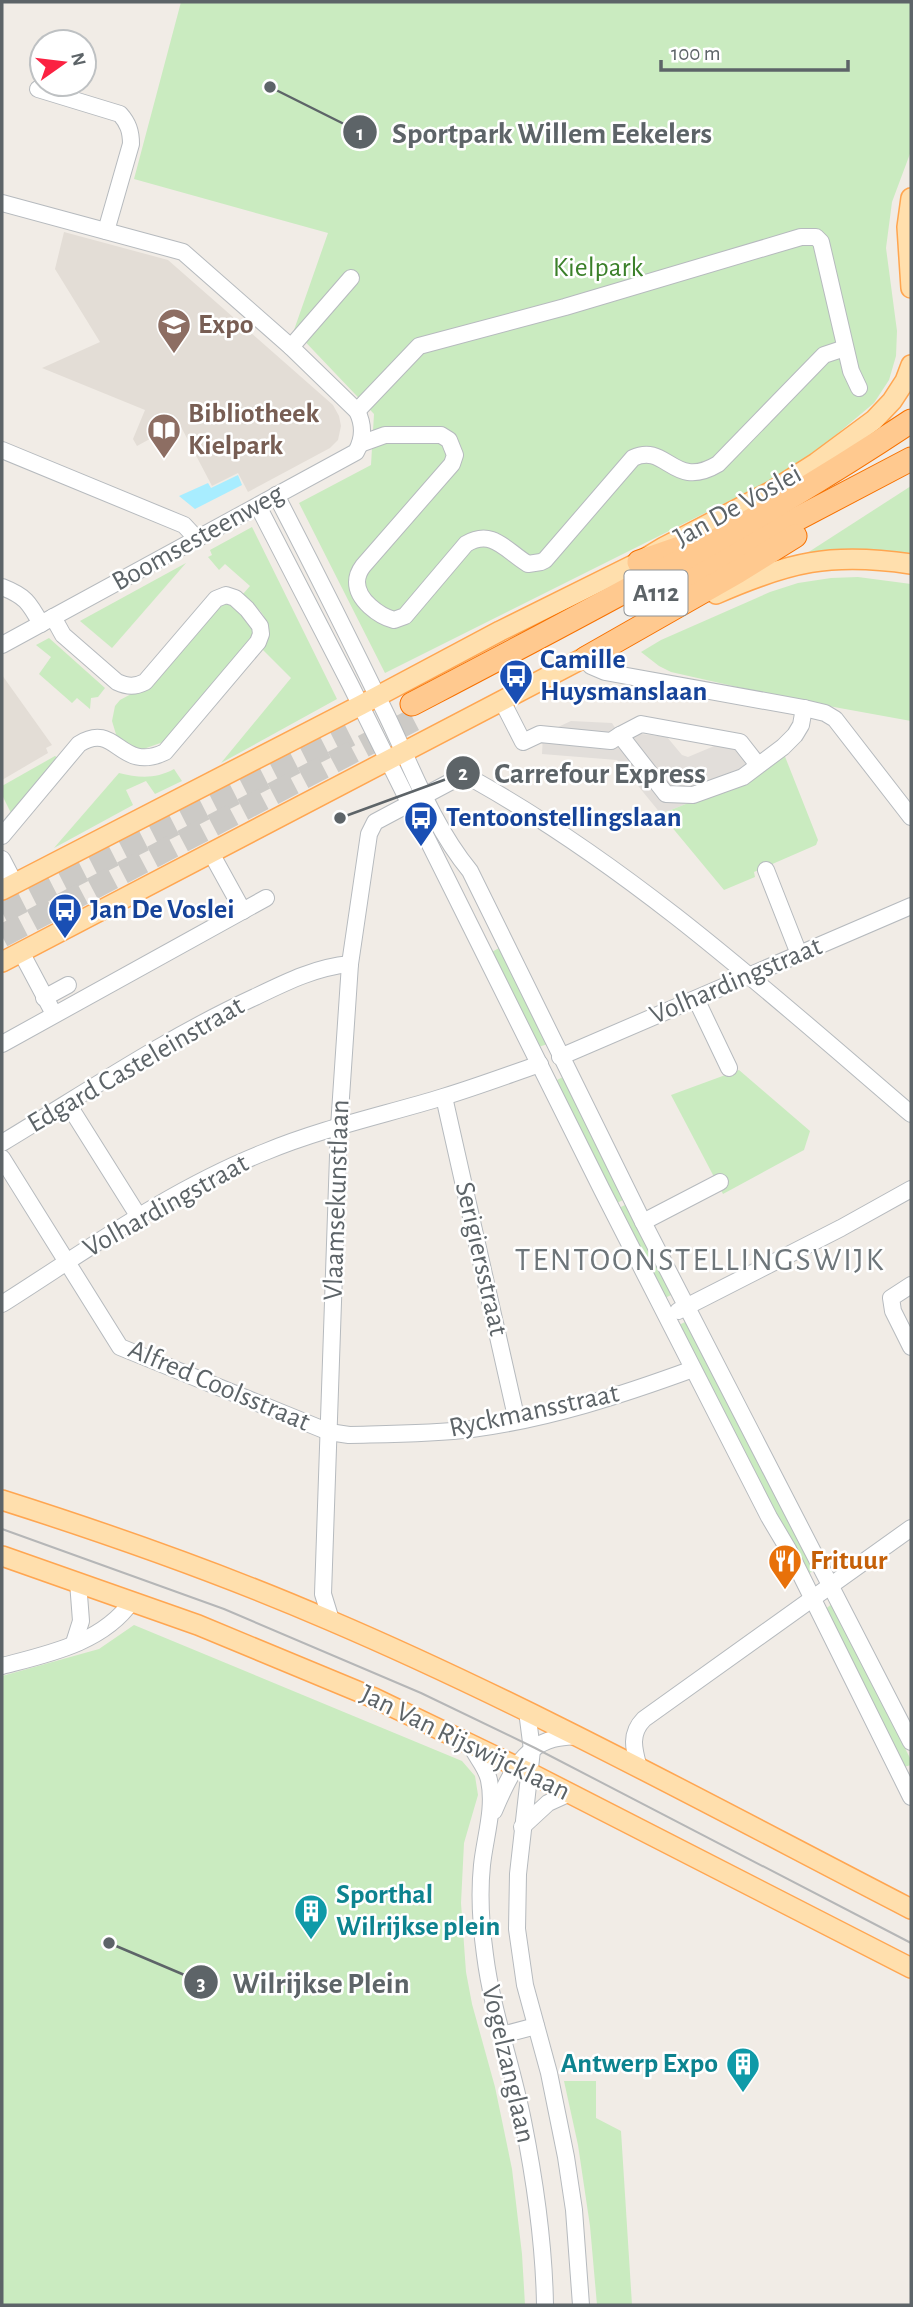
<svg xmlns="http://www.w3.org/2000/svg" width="913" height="2307" viewBox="0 0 913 2307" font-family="'Alegreya Sans',sans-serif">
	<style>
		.industrial { fill: #e2deda }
		.education { fill: #e3ddd6 }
		.green { fill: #caebc0 }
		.water { fill: #a8edff }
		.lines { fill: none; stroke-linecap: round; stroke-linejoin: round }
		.highway-tunnel { stroke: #cccac6; stroke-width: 23; stroke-dasharray: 23 11; stroke-linecap: butt }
		.minor-casing { stroke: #b6babe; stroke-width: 18 }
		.major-casing { stroke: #ffa651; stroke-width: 22 }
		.highway-casing { stroke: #f77100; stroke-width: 25 }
		.minor { stroke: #fff; stroke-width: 16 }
		.major { stroke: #ffdfad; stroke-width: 19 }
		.highway { stroke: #ffc98f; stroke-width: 23 }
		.tram { stroke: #b5b6b7; stroke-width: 2 }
		.labels { text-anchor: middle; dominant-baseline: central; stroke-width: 5; stroke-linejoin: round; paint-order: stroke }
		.shield { fill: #fff; stroke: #8e9295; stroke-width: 2 }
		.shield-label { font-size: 26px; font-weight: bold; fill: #5d6468 }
		.park-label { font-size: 28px; fill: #3b802a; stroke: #fff }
		.education-label { font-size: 28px; font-weight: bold; fill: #785e54; stroke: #fff; text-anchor: start }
		.street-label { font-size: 28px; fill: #5d6468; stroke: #fff }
		.transit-label { font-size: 28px; font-weight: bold; fill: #164399; stroke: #fff; text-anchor: start }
		.food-label { font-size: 28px; font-weight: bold; fill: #c56008; stroke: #fff; text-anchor: start }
		.culture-label { font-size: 28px; font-weight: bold; fill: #0d838f; stroke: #fff; text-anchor: start }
		.quarter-label { font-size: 32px; letter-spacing: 2px; fill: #6e767a; stroke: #fff }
		.leader { fill: none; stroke: #5d6468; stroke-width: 2.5 }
		.callout-dot { fill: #5d6468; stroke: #fff; stroke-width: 2.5 }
		.mark-label { font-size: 21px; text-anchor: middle; font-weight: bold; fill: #fff }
		.callout-label { font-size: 30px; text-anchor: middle; font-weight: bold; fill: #5d6468; stroke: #fff; stroke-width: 5; stroke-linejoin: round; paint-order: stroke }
	</style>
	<rect width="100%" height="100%" fill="#f1ece6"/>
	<path class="industrial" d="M571,721L612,723L617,731L667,737L682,755L688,757L719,744L771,763L755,776L661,814L617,760L542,754L543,734Z"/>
	<g class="education">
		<path d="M64,232L168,260L333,405L339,416L341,426L338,440L330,448L248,492L238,473L212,486L179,423L137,446L133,439L145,410L42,368L100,342L55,269Z"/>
		<path d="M2,675L52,745L46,748L48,753L2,780Z"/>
	</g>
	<g class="green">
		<path d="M181,2H911V151L892,202L886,248L897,331L896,356L889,380L874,403L799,466L385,673L299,503L371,465L374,414L294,330L328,233L134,179Z"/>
		<path d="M911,486V555H804Z"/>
		<path d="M252,527L337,699L221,763L291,678L262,649C277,623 262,612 243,594L250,586L225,564L219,570L208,557L212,555L210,550Z"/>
		<path d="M186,563L112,648L80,621Z"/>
		<path d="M858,577L911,584V721L790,699L671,672L659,666L641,652L661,640L770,592L798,583L831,578Z"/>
		<path d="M228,598L255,624L254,636L166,741L138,751L118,741L112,721L115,706L120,700L144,687L219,600Z"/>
		<path d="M49,638L105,688L98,697L91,698L90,709L77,698L72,703L39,674L51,657L36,645Z"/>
		<path d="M784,754L818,840L816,845L754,872L755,877L724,890L661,814L755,776Z"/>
		<path d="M55,756L60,759L11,813L2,795V786Z"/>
		<path d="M174,769L182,781L155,794L146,781L126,790L133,805L54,848L119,773C139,778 156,779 174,769Z"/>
		<path d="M499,948L548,1044L538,1047L490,953Z"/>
		<path d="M739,1070L810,1131L804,1150L723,1194L671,1095Z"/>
		<path d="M565,1076L627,1198L617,1203L555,1081Z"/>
		<path d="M629,1203L675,1293L665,1298L619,1208Z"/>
		<path d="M689,1320L815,1570L806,1575L679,1325Z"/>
		<path d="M832,1604L911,1760V1765L904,1767L824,1610Z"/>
		<path d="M134,1625L462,1761L475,1776L478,1795L464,1843L461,1903L466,1972L472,2004L495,2087L512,2169L522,2254L525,2305H2V1676L99,1649Z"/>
		<path d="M564,2081H596V2118L621,2131L632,2305H597L590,2226L578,2145Z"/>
	</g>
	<path class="water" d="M238,475L242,485L195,509L179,496L208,483L211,488Z"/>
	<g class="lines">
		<g class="highway-tunnel">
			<path d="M2,912L350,735"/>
			<path d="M2,936L419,717"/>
		</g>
		<g class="minor-casing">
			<g id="minor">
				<path d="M38,89L120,114C128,123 131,131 131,144L106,231"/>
				<path d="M2,203L183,252L291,347L357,411C364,425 364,438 356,452L2,645"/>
				<path d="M291,347L351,278"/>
				<path d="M357,411L419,346L565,307L801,237H816L821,242L851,371L859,388"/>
				<path d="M360,444L385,435H441L449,440L455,455L452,464L363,566C360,570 357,577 357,582C357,600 379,616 394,620L405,616L466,544C493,528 506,551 528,564L541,562L545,560L633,458C667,442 673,491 718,464L824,355L845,348"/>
				<path d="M2,450L184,525L197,539"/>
				<path d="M276,495C314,568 351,642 387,716C412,768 433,826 470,871L643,1222L911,1742"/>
				<path d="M258,506L350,684L602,1190L769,1517L788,1549L911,1797"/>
				<path d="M2,587C25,596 29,602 41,624"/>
				<path d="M586,658L591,666L605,672L804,708L825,713L835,719L911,817"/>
				<path d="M502,701L523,742L540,734L611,741L620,735"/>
				<path d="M758,765L740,742L641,724L620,735L666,794L693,795L743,777L783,747L795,735L801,725L804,708"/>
				<path d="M2,836L79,744C117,720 119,774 165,752L258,642L261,634L260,626L247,609L235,598L226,595L216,599L145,682C135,687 128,687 117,682L63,635L53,617"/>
				<path d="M211,853L243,911"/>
				<path d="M2,859L15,884"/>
				<path d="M766,870L799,954"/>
				<path d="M21,952L54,1014"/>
				<path d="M44,998L68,985"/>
				<path d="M696,999L729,1068"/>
				<path d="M2,1044L266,898"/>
				<path d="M560,1057L911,906"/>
				<path d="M444,1097L517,1421"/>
				<path d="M68,1104L139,1217"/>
				<path d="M2,1143C85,1093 166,1038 255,997C286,982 316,967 350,964"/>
				<path d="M2,1158L120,1347L329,1432L349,1435C389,1434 431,1434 472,1429C548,1419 622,1395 693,1369"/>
				<path d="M643,1222L720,1182"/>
				<path d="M911,1285L891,1298L893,1311L911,1347"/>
				<path d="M2,1304C87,1250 171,1189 265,1152C323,1128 384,1115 443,1097C476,1087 508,1075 540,1064"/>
				<path d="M678,1311L841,1228L911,1189"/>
				<path d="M331,1620L323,1594L339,1127L350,964L369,834L375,822L452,781L460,779L476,781C636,871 772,995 911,1114"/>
				<path d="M74,1643L81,1621L78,1582"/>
				<path d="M2,1666C48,1654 103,1643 132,1601"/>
				<path d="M527,1711L532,1750L518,1874L517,1929L525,1985L549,2073L566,2157L574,2210L581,2305"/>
				<path d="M470,1743C475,1756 486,1766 489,1780C495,1808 485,1837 482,1865C479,1894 481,1926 485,1955C492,2011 512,2065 523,2121C535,2181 544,2244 545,2305"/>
				<path d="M639,1768C634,1750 629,1734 644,1719L911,1528"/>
				<path d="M494,1811C506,1783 520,1748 553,1739C560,1737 568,1737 575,1736"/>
				<path d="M522,1827L548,1803L570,1793"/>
				<path d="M502,2035L536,2026"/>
			</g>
		</g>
		<g class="major-casing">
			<g id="major">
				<path d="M911,198L907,227L911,288"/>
				<path d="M716,594C789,562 831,552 911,564"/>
				<path d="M2,890L361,705L500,631L639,562L664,547L772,491L816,463L874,420L892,401L905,381L911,365"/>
				<path d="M2,962L597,651"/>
				<path d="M2,1500C112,1535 223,1574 329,1620C528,1705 719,1810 911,1909"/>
				<path d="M2,1556L198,1625L374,1698L530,1773L911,1968"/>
			</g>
		</g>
		<g class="highway-casing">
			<g id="highway">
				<path d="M639,562L685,546"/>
				<path d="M639,602L911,459"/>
				<path d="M586,658L737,572L795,536"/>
				<path d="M412,704C582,615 752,527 911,421"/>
			</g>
		</g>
		<use href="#minor" class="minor"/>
		<use href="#major" class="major"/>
		<use href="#highway" class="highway"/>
		<path class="tram" d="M2,1529L224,1609L421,1693L535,1748L911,1943"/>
	</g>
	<defs>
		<g id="school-pin" transform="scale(1.75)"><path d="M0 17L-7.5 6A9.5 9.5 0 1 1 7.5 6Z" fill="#8d6e63" stroke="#fff"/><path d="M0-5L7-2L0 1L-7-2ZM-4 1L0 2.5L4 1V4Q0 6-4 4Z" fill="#fff"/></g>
		<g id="library-pin" transform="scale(1.75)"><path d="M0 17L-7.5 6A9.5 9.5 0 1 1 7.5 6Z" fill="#8d6e63" stroke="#fff"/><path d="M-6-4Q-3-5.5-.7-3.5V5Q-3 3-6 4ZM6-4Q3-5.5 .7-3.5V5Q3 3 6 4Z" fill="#fff"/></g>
		<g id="bus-pin" transform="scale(1.75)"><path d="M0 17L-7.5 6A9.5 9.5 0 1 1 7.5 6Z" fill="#1a4fb4" stroke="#fff"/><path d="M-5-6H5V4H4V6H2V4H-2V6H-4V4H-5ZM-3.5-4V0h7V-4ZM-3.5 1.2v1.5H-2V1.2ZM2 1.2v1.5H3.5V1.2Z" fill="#fff"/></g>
		<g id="restaurant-pin" transform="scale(1.75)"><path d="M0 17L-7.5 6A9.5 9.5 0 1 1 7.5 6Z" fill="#e8710a" stroke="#fff"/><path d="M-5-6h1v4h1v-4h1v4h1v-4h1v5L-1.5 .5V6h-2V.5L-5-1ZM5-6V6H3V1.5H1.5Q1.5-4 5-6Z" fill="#fff"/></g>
		<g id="building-pin" transform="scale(1.75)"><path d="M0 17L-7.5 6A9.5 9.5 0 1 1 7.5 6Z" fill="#0f9aa8" stroke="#fff"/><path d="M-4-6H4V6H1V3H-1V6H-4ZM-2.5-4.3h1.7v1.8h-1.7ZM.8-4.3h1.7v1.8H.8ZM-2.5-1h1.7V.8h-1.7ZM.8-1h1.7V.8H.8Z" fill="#fff"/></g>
	</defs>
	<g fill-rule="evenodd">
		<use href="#school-pin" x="174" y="325"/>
		<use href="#library-pin" x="164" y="430"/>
		<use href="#bus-pin" x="516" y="676"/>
		<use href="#bus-pin" x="421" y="818"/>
		<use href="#bus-pin" x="65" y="910"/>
		<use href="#restaurant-pin" x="785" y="1561"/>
		<use href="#building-pin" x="311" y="1911"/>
		<use href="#building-pin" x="743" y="2064"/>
	</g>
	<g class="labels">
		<rect class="shield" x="624.5" y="570.5" width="63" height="45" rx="5"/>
		<g class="shield-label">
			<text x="656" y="593">A112</text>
		</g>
		<g class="park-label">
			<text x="598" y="268">Kielpark</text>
		</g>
		<g class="education-label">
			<text x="198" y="325">Expo</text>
			<text x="188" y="414">Bibliotheek<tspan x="188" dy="32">Kielpark</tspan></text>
		</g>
		<g class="street-label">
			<text transform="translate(738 506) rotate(-29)">Jan De Voslei</text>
			<text transform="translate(198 538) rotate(-29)">Boomsesteenweg</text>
			<text transform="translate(736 981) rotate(-23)">Volhardingstraat</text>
			<text transform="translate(136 1065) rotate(-30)">Edgard Casteleinstraat</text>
			<text transform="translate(337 1200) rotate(-88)">Vlaamsekunstlaan</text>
			<text transform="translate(166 1206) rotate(-29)">Volhardingstraat</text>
			<text transform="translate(481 1259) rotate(77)">Serigiersstraat</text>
			<text transform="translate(219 1386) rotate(23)">Alfred Coolsstraat</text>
			<text transform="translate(534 1411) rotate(-12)">Ryckmansstraat</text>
			<text transform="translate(465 1743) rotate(26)">Jan Van Rijswijcklaan</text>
			<text transform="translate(508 2064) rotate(77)">Vogelzanglaan</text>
		</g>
		<g class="transit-label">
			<text x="540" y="660">Camille<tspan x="540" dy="32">Huysmanslaan</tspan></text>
			<text x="446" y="818">Tentoonstellingslaan</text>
			<text x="90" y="910">Jan De Voslei</text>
		</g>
		<g class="food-label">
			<text x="810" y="1561">Frituur</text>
		</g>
		<g class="culture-label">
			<text x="336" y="1895">Sporthal<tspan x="336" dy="32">Wilrijkse plein</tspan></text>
			<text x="718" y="2064" text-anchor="end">Antwerp Expo</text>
		</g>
		<g class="quarter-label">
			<text x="700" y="1260">TENTOONSTELLINGSWIJK</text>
		</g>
	</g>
	<path class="leader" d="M270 87L360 132M340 818L463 773M109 1943L201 1982"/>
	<g class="callout-dot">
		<circle cx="270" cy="87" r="7"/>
		<circle cx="340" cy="818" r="7"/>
		<circle cx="109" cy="1943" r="7"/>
		<circle cx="360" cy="132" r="18"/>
		<circle cx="463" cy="773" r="18"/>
		<circle cx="201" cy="1982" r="18"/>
	</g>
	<g class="mark-label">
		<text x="360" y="140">1</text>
		<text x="463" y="780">2</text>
		<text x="201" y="1990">3</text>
	</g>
	<g class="callout-label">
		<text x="552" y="143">Sportpark Willem Eekelers</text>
		<text x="600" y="783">Carrefour Express</text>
		<text x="321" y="1993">Wilrijkse Plein</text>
	</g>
	<rect width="913" height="2307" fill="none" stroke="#5d6468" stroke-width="7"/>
	<g transform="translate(63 63) rotate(76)"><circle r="33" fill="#ffffff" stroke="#bec1c3" stroke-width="2"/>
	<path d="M0-5L12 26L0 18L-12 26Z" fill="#fb2242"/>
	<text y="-10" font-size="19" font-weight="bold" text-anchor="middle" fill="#5d6468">N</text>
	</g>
	<path d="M661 60v10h187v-10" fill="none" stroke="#5d6468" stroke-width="3.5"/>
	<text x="671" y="60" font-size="21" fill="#5d6468" stroke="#ffffff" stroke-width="5" paint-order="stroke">100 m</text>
</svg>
